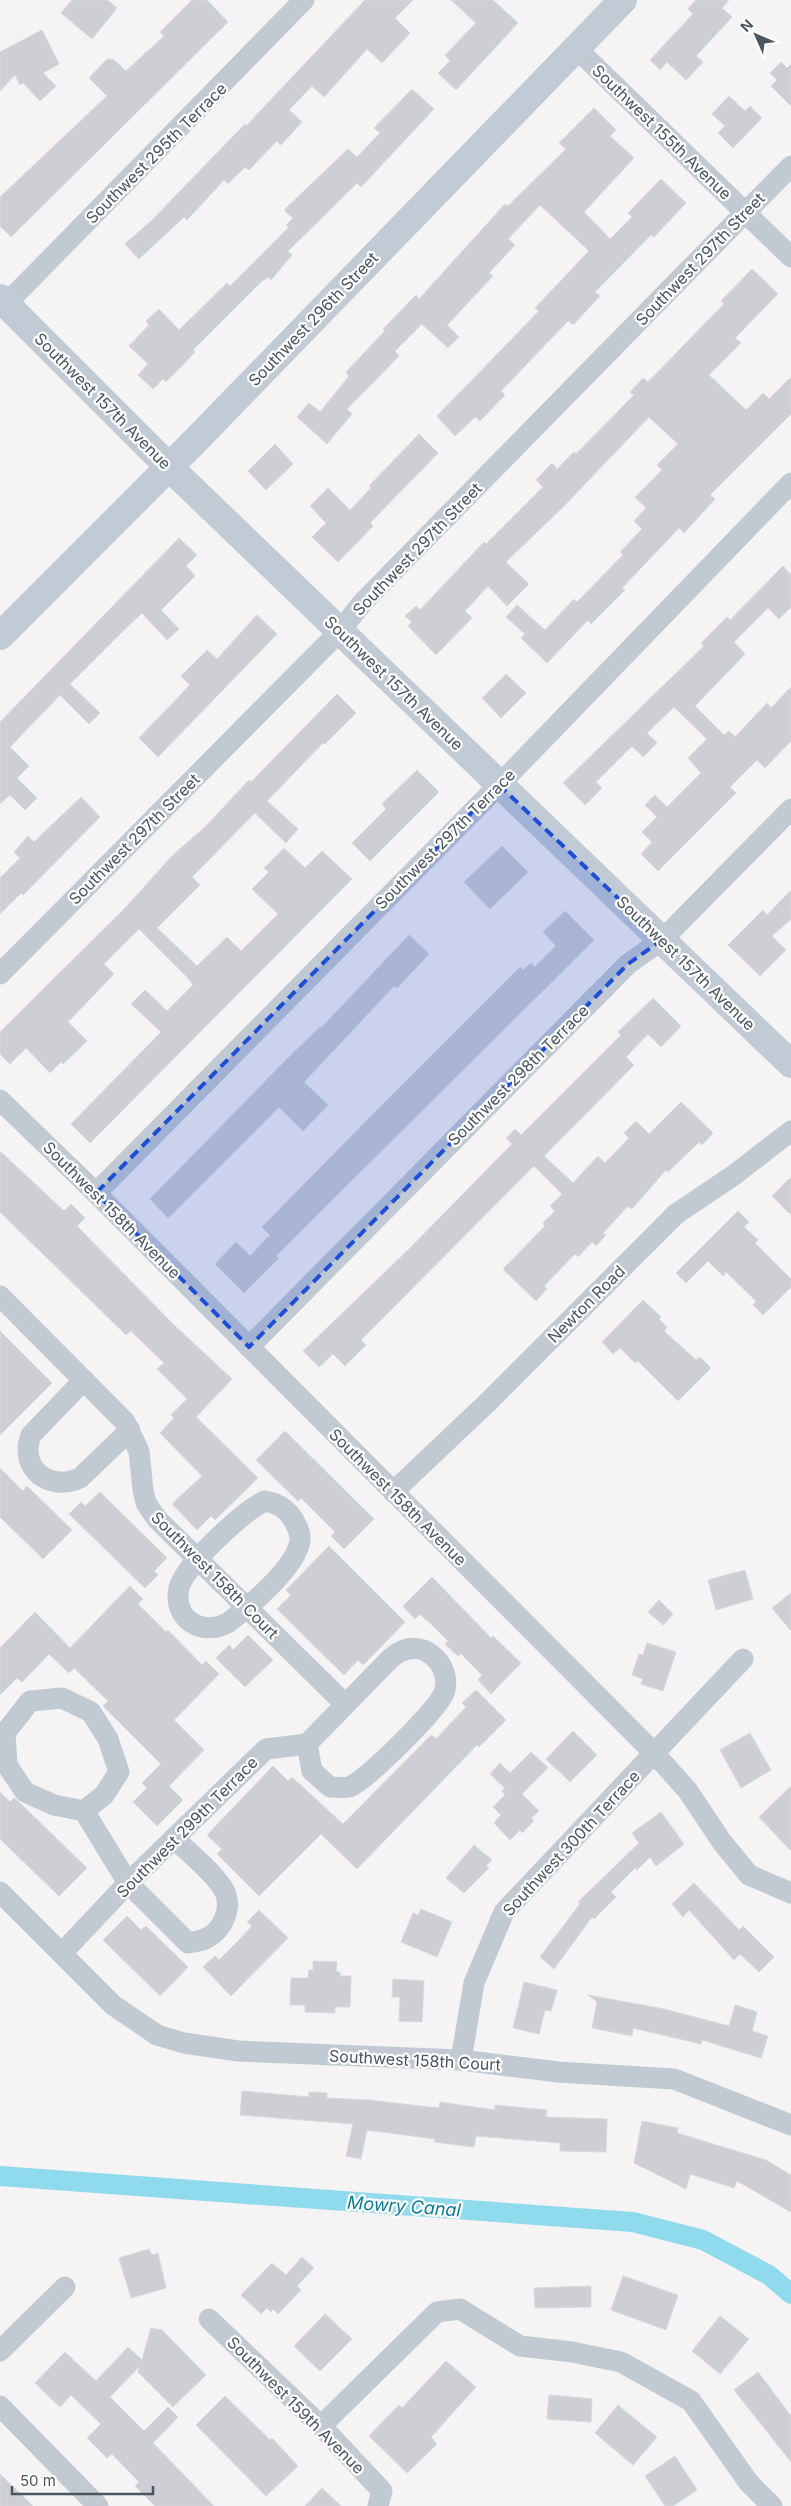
<svg xmlns="http://www.w3.org/2000/svg" width="791" height="2506" viewBox="0 0 791 2506" font-family="Inter,sans-serif">
	<style>
		.lines { fill: none; stroke-linecap: round; stroke-linejoin: round }
		.canal { stroke: #90daee; stroke-width: 20 }
		.building { fill: #cdcfd5; stroke: #d7d9de }
		.street { stroke: #c1cad2; stroke-width: 21 }
		.secondary { stroke: #c1cbd6; stroke-width: 28 }
		.marked { fill: #1d4ed8; fill-opacity: 0.2; stroke: #1d4ed8; stroke-width: 4; stroke-dasharray: 10 6; stroke-linejoin: round }
		.labels { text-anchor: middle; dominant-baseline: central; stroke-width: 4.5; stroke-linejoin: round; paint-order: stroke }
		.street-label { font-size: 16px; fill: #4a5661; stroke: #fff }
		.water-label { font-size: 18px; font-style: italic; fill: #0c7c9b; stroke: #fff }
	</style>
	<rect width="100%" height="100%" fill="#f5f3f3"/>
	<g class="lines">
		<path class="canal" d="M0,2176L633,2222L703,2240L769,2275L791,2294"/>
	</g>
	<g class="building">
		<path d="M72,0H107L117,8L92,39L61,13Z"/>
		<path d="M192,0H207L228,22L11,237L0,226V197L107,96L89,78L107,59H113L126,71L164,36L160,32Z"/>
		<path d="M365,0H413L395,18L410,33L382,63L367,49L324,97L312,86L289,110L302,122L281,145L277,141L249,170L245,167L228,184L224,180L187,220L184,217L139,259L125,244L152,220L245,124L246,126Z"/>
		<path d="M451,0H493L518,23L456,90L438,73L450,61L445,55L476,23Z"/>
		<path d="M696,0H729L722,8L732,17L696,56L703,62L686,80L667,62L660,70L650,60L693,14L688,9Z"/>
		<path d="M42,30L59,64L43,73L56,86L40,101L23,83L20,85L15,75L0,91V52Z"/>
		<path d="M781,62L787,68L791,64V106L771,86L777,80L770,73Z"/>
		<path d="M412,89L434,109L361,187L357,183L288,251L292,255L271,280L268,277L261,282L193,350L195,352L166,382L163,379L153,389L138,375L148,364L129,346L149,325L146,321L159,309L179,330L227,283L230,286L289,227L286,225L293,218L284,210L348,149L357,157L380,133L374,128Z"/>
		<path d="M729,96L745,111L750,106L762,118L733,148L718,133L725,126L712,114Z"/>
		<path d="M594,108L616,130L610,136L634,158L584,212L610,239L632,217L628,213L661,179L686,203L654,237L651,235L595,292L600,296L573,325L568,321L501,391L505,395L480,421L475,417L455,436L437,416L539,311L535,308L589,251L540,205L508,239L515,245L489,273L493,276L447,325L459,337L448,348L422,324L395,351L399,356L347,409L352,414L327,444L297,417L309,403L320,412L349,376L346,372L385,331L383,329L416,295L419,299L505,204L508,206L566,149L559,143Z"/>
		<path d="M752,269L778,294L735,338L741,343L709,375L746,410L763,393L769,399L791,377V414L710,495L715,499L684,533L679,528L622,588L625,590L591,624L588,620L547,663L521,638L525,634L506,617L517,605L545,630L574,599L577,602L623,555L620,552L642,529L634,521L646,508L635,497L662,470L657,465L678,444L649,417L563,507L506,562L529,584L507,606L488,586L465,611L472,618L436,655L408,626L412,622L405,616L416,606L420,610L484,542L486,544L543,487L536,480L552,463L557,469L574,452L576,454L634,395L630,392L643,378L648,382L724,304L721,301Z"/>
		<path d="M419,434L438,453L370,523L373,526L338,562L312,537L326,523L310,506L328,488L350,510L371,488L369,486Z"/>
		<path d="M275,444L293,464L266,490L248,471Z"/>
		<path d="M179,538L197,555L186,566L195,576L161,610L179,629L167,640L142,613L120,634L70,684L100,713L89,724L60,695L10,747L29,766L17,778L37,798L25,810L10,795L0,804V722Z"/>
		<path d="M783,566L791,575V607L779,619L768,608L734,642L745,654L695,706L724,735L729,731L735,737L767,703L771,708L791,687V741L765,768L757,760L730,787L736,793L658,871L641,854L652,842L642,832L657,817L645,805L655,795L667,807L701,773L688,758L707,739L674,707L647,733L657,743L643,757L632,746L596,782L602,788L585,805L563,783L704,646L701,643L727,617L730,620Z"/>
		<path d="M257,615L277,634L158,757L139,738L190,685L181,676L207,650L217,659Z"/>
		<path d="M506,674L526,693L501,718L482,698Z"/>
		<path d="M337,694L356,713L325,744L323,743L267,801L298,829L286,843L255,813L192,877L200,885L157,928L197,966L227,937L241,951L278,914L252,889L269,872L264,868L284,848L305,868L322,851L352,879L90,1143L71,1124L161,1032L131,1004L145,990L167,1011L193,985L187,977L139,929L104,964L114,974L68,1022L87,1041L63,1064L61,1062L50,1073L26,1048L10,1064L0,1054V1032L127,906L172,856L206,826L249,780L251,782Z"/>
		<path d="M417,770L439,792L370,861L352,843L386,809L382,804Z"/>
		<path d="M81,797L100,817L23,895L21,893L0,914V878L20,858L14,852L28,836L34,842Z"/>
		<path d="M502,846L528,872L490,909L464,882Z"/>
		<path d="M791,890V919L772,936L786,950L760,976L728,945L763,910L767,915Z"/>
		<path d="M565,911L594,940L315,1217L276,1256L279,1258L244,1293L215,1264L236,1242L250,1256L270,1235L262,1227L385,1102L520,967L523,970L531,963L535,967L556,946L543,932Z"/>
		<path d="M409,935L429,954L397,988L394,986L304,1082L328,1105L303,1131L279,1107L168,1218L150,1199L286,1060L320,1027L321,1028Z"/>
		<path d="M653,998L681,1026L661,1047L648,1034L626,1057L634,1065L544,1156L573,1183L598,1156L605,1163L629,1138L624,1133L636,1121L649,1134L681,1102L713,1133L702,1145L699,1142L668,1172L666,1170L632,1209L628,1206L603,1233L606,1235L596,1246L592,1242L578,1257L575,1254L544,1286L547,1289L536,1301L503,1269L545,1226L543,1223L555,1211L550,1206L562,1194L534,1166L361,1340L366,1345L345,1366L333,1354L319,1367L303,1351L409,1249L512,1144L506,1138L515,1129L521,1135L621,1035L618,1032Z"/>
		<path d="M0,1151L64,1211L71,1204L85,1218L77,1226L173,1324L232,1379L196,1417L258,1478L215,1520L211,1516L197,1530L172,1504L202,1476L160,1433L174,1418L171,1415L187,1399L157,1369L164,1363L131,1331L126,1335L0,1212Z"/>
		<path d="M791,1177V1215L772,1196Z"/>
		<path d="M738,1211L749,1222L744,1227L758,1240L755,1243L791,1279V1287L763,1315L753,1305L756,1301L726,1272L723,1276L708,1261L686,1283L676,1273Z"/>
		<path d="M643,1300L661,1317L659,1319L667,1327L664,1331L696,1360L700,1357L711,1368L678,1401L638,1361L635,1363L620,1348L613,1354L602,1342Z"/>
		<path d="M0,1331L52,1383L0,1435Z"/>
		<path d="M285,1431L374,1519L344,1549L331,1536L335,1532L301,1498L298,1501L256,1460Z"/>
		<path d="M0,1468L23,1491L27,1486L72,1530L43,1559L0,1517Z"/>
		<path d="M100,1492L167,1558L154,1571L158,1575L145,1588L69,1514L81,1502L85,1506Z"/>
		<path d="M329,1546L405,1622L363,1665L358,1660L344,1675L277,1609L291,1595L286,1590Z"/>
		<path d="M745,1570L753,1599L716,1610L708,1580Z"/>
		<path d="M432,1577L491,1638L493,1636L521,1663L491,1694L478,1680L482,1675L461,1654L458,1656L445,1644L448,1641L434,1627L420,1614L415,1619L403,1606Z"/>
		<path d="M130,1586L143,1599L138,1604L166,1632L168,1630L202,1665L206,1661L219,1674L174,1720L204,1750L169,1786L183,1800L157,1826L133,1802L147,1788L142,1783L161,1764L103,1706L108,1701L74,1668L69,1673L49,1654L22,1682L17,1678L0,1695V1648L35,1612L70,1648Z"/>
		<path d="M791,1593V1631L772,1608Z"/>
		<path d="M659,1600L673,1614L663,1625L648,1612Z"/>
		<path d="M248,1635L273,1660L245,1687L216,1658L229,1645L233,1650Z"/>
		<path d="M647,1643L676,1652L663,1691L641,1684L643,1679L632,1675L639,1654L643,1655Z"/>
		<path d="M476,1690L506,1720L479,1747L477,1745L357,1869L321,1834L259,1896L217,1854L222,1849L207,1835L273,1766L288,1781L292,1777L343,1824L431,1735L436,1739L466,1707L462,1703Z"/>
		<path d="M573,1731L597,1755L570,1782L546,1759Z"/>
		<path d="M750,1733L771,1770L741,1788L720,1750Z"/>
		<path d="M531,1752L548,1768L522,1794L539,1811L531,1818L534,1821L522,1833L520,1830L510,1840L494,1823L501,1815L493,1807L505,1795L502,1791L505,1788L490,1774L500,1763L510,1773Z"/>
		<path d="M791,1786V1851L759,1817Z"/>
		<path d="M0,1792L10,1802L14,1798L21,1804L87,1868L59,1896L0,1839Z"/>
		<path d="M661,1812L684,1844L656,1866L650,1857L637,1870L635,1868L611,1892L616,1897L594,1919L592,1917L554,1969L540,1957L580,1904L578,1902L639,1843L632,1833Z"/>
		<path d="M474,1845L492,1860L486,1866L489,1868L464,1893L446,1878Z"/>
		<path d="M694,1883L739,1930L743,1926L774,1957L759,1972L740,1954L734,1960L689,1910L683,1917L672,1904Z"/>
		<path d="M421,1909L452,1922L437,1957L401,1942L413,1913L418,1915Z"/>
		<path d="M259,1910L288,1938L231,1996L203,1967L215,1956L219,1960L238,1941L252,1926L247,1922Z"/>
		<path d="M127,1916L141,1930L146,1926L188,1967L160,1996L103,1940Z"/>
		<path d="M313,1961L337,1962L336,1972H340V1976H351L350,2007H335V2013L305,2012V2005H290L291,1978H308L309,1970H313Z"/>
		<path d="M393,1979L424,1981L422,2022L399,2021L400,1997H392Z"/>
		<path d="M524,1982L557,1990L551,2011L545,2010L539,2034L513,2028Z"/>
		<path d="M588,1995L664,2009L729,2026L735,2005L757,2012L752,2031L768,2036L761,2058L702,2040L701,2044L633,2028L632,2036L592,2028L597,2002Z"/>
		<path d="M242,2091L309,2097V2092L327,2093V2098L368,2100L439,2108L440,2102L495,2110V2105L547,2110L546,2117L607,2119L606,2152L560,2151V2143L476,2136L474,2147L434,2142L435,2139L367,2130L361,2159L346,2156L353,2124L240,2115Z"/>
		<path d="M642,2121L678,2128L677,2133L766,2160L791,2175V2212L737,2181L734,2188L690,2174L686,2189L634,2163Z"/>
		<path d="M149,2249L152,2255L158,2253L166,2288L131,2298L119,2258Z"/>
		<path d="M302,2257L314,2268L297,2286L301,2290L278,2314L273,2309L271,2312L267,2308L261,2314L241,2295L272,2263L286,2275Z"/>
		<path d="M623,2276L678,2295L666,2330L611,2310Z"/>
		<path d="M591,2286V2307L535,2308L534,2288Z"/>
		<path d="M325,2314L352,2339L320,2371L294,2346Z"/>
		<path d="M720,2316L749,2339L720,2374L692,2351Z"/>
		<path d="M151,2328L162,2330L206,2375L173,2407L138,2372L140,2366L110,2397L144,2431L168,2407L178,2417L153,2443L214,2506H155L135,2486L139,2482L112,2454L107,2458L87,2438L101,2424L71,2395L60,2407L35,2383L65,2352L96,2381L128,2347L142,2360Z"/>
		<path d="M446,2361L476,2387L431,2437L437,2444L407,2473L369,2436L399,2405L402,2408Z"/>
		<path d="M758,2372L791,2416V2462L734,2390Z"/>
		<path d="M549,2395L592,2399L591,2422L547,2419Z"/>
		<path d="M225,2396L270,2440L272,2438L298,2466L266,2496L196,2425Z"/>
		<path d="M618,2405L657,2437L633,2465L595,2433Z"/>
		<path d="M675,2456L697,2490L673,2506H665L645,2476Z"/>
		<path d="M0,2474L33,2506H0Z"/>
		<path d="M322,2488L341,2506H305Z"/>
	</g>
	<g class="lines">
		<g class="street">
			<path d="M576,48L791,257"/>
			<path d="M6,304L304,0"/>
			<path d="M0,974L340,631L363,602L791,166"/>
			<path d="M0,1100L96,1193L655,1754L688,1791L722,1842L749,1875L791,1893"/>
			<path d="M96,1193L499,785L791,483"/>
			<path d="M0,1296L125,1422L139,1451L143,1490L146,1503L157,1519L345,1704"/>
			<path d="M249,1347L628,964L662,940L791,809"/>
			<path d="M84,1380L31,1435C18,1469 50,1492 80,1478L130,1430"/>
			<path d="M393,1492L487,1403L676,1214L734,1175L791,1131"/>
			<path d="M265,1501C277,1503 286,1508 293,1519C297,1526 301,1533 300,1541C296,1567 250,1606 229,1622C203,1638 172,1619 179,1588C184,1566 244,1510 265,1501Z"/>
			<path d="M84,1811L104,1795L119,1772L108,1739L91,1712L62,1698L30,1701L5,1733L7,1765L25,1792L54,1805L84,1811L128,1883L188,1943C194,1942 201,1941 207,1938C223,1930 232,1908 225,1892C218,1876 187,1851 174,1838"/>
			<path d="M0,1892L113,2005L157,2035L184,2043L238,2051L461,2060L558,2072L674,2079L791,2125"/>
			<path d="M62,1953L128,1883L266,1749L307,1744L388,1661C391,1658 395,1654 400,1652C425,1638 453,1667 444,1693C437,1710 366,1781 349,1787C344,1788 335,1787 330,1787L312,1771L307,1744"/>
			<path d="M461,2060L474,1983L504,1912L743,1659"/>
			<path d="M209,2319L321,2426L382,2491L378,2506"/>
			<path d="M0,2351L65,2287"/>
			<path d="M0,2406L98,2506"/>
			<path d="M321,2426L437,2312L460,2309L520,2346L572,2352L621,2362L691,2401L749,2483L772,2506"/>
		</g>
		<g class="secondary">
			<path d="M0,298L169,467L791,1064"/>
			<path d="M0,636L196,440L623,0"/>
		</g>
	</g>
	<path class="marked" d="M499,785L662,940L628,964L249,1347L96,1193Z"/>
	<g class="labels">
		<g class="street-label">
			<text transform="translate(662 132) rotate(44)">Southwest 155th Avenue</text>
			<text transform="translate(156 153) rotate(-45)">Southwest 295th Terrace</text>
			<text transform="translate(700 259) rotate(-46)">Southwest 297th Street</text>
			<text transform="translate(313 319) rotate(-46)">Southwest 296th Street</text>
			<text transform="translate(103 401) rotate(45)">Southwest 157th Avenue</text>
			<text transform="translate(417 549) rotate(-46)">Southwest 297th Street</text>
			<text transform="translate(394 683) rotate(44)">Southwest 157th Avenue</text>
			<text transform="translate(134 839) rotate(-45)">Southwest 297th Street</text>
			<text transform="translate(445 839) rotate(-45)">Southwest 297th Terrace</text>
			<text transform="translate(686 963) rotate(44)">Southwest 157th Avenue</text>
			<text transform="translate(518 1075) rotate(-45)">Southwest 298th Terrace</text>
			<text transform="translate(112 1210) rotate(45)">Southwest 158th Avenue</text>
			<text transform="translate(586 1304) rotate(-45)">Newton Road</text>
			<text transform="translate(398 1497) rotate(45)">Southwest 158th Avenue</text>
			<text transform="translate(215 1575) rotate(45)">Southwest 158th Court</text>
			<text transform="translate(187 1827) rotate(-45)">Southwest 299th Terrace</text>
			<text transform="translate(571 1843) rotate(-47)">Southwest 300th Terrace</text>
			<text transform="translate(415 2060) rotate(3)">Southwest 158th Court</text>
			<text transform="translate(296 2405) rotate(45)">Southwest 159th Avenue</text>
		</g>
		<g class="water-label">
			<text transform="translate(404 2206) rotate(4)">Mowry Canal</text>
		</g>
	</g>
	<g transform="translate(756 35) rotate(315)" stroke="#ffffff" stroke-width="4" paint-order="stroke">
	<path d="M0-4L9 19L0 12L-9 19Z" fill="#4a5661"/>
	<text y="-8" font-size="14" font-weight="bold" text-anchor="middle" fill="#4a5661">N</text>
	</g>
	<path d="M12 2486v8h141v-8" fill="none" stroke="#4a5661" stroke-width="2.5"/>
	<text x="20" y="2486" font-size="15" fill="#4a5661" stroke="#ffffff" stroke-width="4" paint-order="stroke">50 m</text>
</svg>
